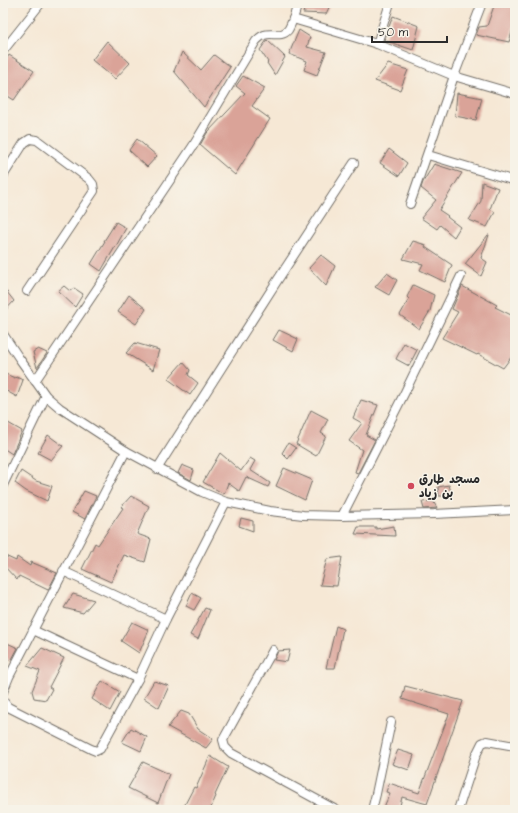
<svg xmlns="http://www.w3.org/2000/svg" width="518" height="813" viewBox="0 0 518 813" font-family="'Architects Daughter','Playpen Sans Arabic',sans-serif">
	<style>
		.building { fill: #daa398 }
		.lines { fill: none; stroke-linecap: round; stroke-linejoin: round }
		.minor-casing { stroke: #726d66; stroke-width: 10 }
		.minor { stroke: #fff; stroke-width: 8 }
		.poi-dot { fill: #d1495b; stroke: #f7f3e8; stroke-width: 1.5 }
		.labels { text-anchor: middle; dominant-baseline: central; stroke-width: 3; stroke-linejoin: round; paint-order: stroke }
		.poi-label { font-size: 12px; font-weight: bold; fill: #2b2b2b; stroke: #f7f3e8; text-anchor: start }
	</style>
	<rect width="100%" height="100%" fill="#f7f3e8"/>
	<filter id="ink" filterUnits="userSpaceOnUse"><feTurbulence type="fractalNoise" baseFrequency=".025" numOctaves="2"/><feDisplacementMap in="SourceGraphic" scale="8" xChannelSelector="R" yChannelSelector="G"/><feConvolveMatrix kernelMatrix="1 2 1 2 8 2 1 2 1" color-interpolation-filters="sRGB"/></filter>
	<filter id="wash" filterUnits="userSpaceOnUse"><feTurbulence type="fractalNoise" baseFrequency=".012" numOctaves="4" result="noise"/><feDisplacementMap in="SourceGraphic" scale="16" xChannelSelector="R" yChannelSelector="G"/><feGaussianBlur stdDeviation="0.9" result="paint"/><feColorMatrix in="noise" values="0 0 0 0 0 0 0 0 0 0 0 0 0 0 0 0 0 1.4 0 .05"/><feComposite in="paint" operator="in"/></filter>
	<g filter="url(#wash)">
		<rect width="100%" height="100%" fill="#f6e8d5"/>
		<g id="blocks">
			<g class="building">
				<path d="M306,3H331L326,14L303,13Z"/>
				<path d="M495,3H504L515,5V22L509,42L476,35L479,27L487,26Z"/>
				<path d="M393,16L419,26L413,50L384,40Z"/>
				<path d="M299,30L310,37L307,47L326,52L317,75L304,70L307,61L289,54Z"/>
				<path d="M267,40L285,57L275,75L267,63L268,62L260,50Z"/>
				<path d="M107,41L130,63L115,79L92,60Z"/>
				<path d="M182,52L201,70L214,55L230,67L204,107L174,71Z"/>
				<path d="M9,55L34,71L14,100L3,93V64Z"/>
				<path d="M388,64L408,70L400,90L375,81Z"/>
				<path d="M243,76L265,88L252,106L270,119L235,175L200,145L207,133L245,93L236,86Z"/>
				<path d="M457,93L482,98L476,120L455,116Z"/>
				<path d="M137,139L157,156L147,167L129,150Z"/>
				<path d="M389,149L407,163L399,176L380,163Z"/>
				<path d="M434,164L462,173L439,210L448,216L447,217L460,227L454,237L440,225L437,229L421,218L436,200L421,188L423,182Z"/>
				<path d="M482,182L498,188L490,209L495,212L487,227L469,220L481,201Z"/>
				<path d="M116,222L126,228L115,248V247L101,271L91,264L105,241H104Z"/>
				<path d="M488,235H489L481,258L487,262L481,276L465,264Z"/>
				<path d="M413,241L426,245L425,247L452,265L445,282L420,270L423,264L403,259Z"/>
				<path d="M321,255L335,266L326,286L309,268Z"/>
				<path d="M387,273L397,280L389,295L375,287Z"/>
				<path d="M413,285L434,295L430,311L419,329L400,315L409,299L407,297Z"/>
				<path d="M64,286L70,291L74,288L83,294L75,307L58,291Z"/>
				<path d="M462,286L497,305L495,307L515,317V352L503,368L478,354L477,355L442,338L458,312L452,309Z"/>
				<path d="M3,287L14,301L3,313Z"/>
				<path d="M129,295L146,309L136,324L118,312Z"/>
				<path d="M279,330L298,339L293,351L273,340Z"/>
				<path d="M135,343L159,350L153,370L126,353Z"/>
				<path d="M404,343L417,350L409,366L396,359Z"/>
				<path d="M38,349L47,353L37,368L33,352Z"/>
				<path d="M183,362L190,370L188,375L198,383L190,395L168,379Z"/>
				<path d="M3,373L15,378L16,377L23,380L17,397L3,389Z"/>
				<path d="M361,400L378,405L366,435L375,440L358,473L355,472L362,450L349,441L362,423L353,418Z"/>
				<path d="M311,410L328,419L321,433L326,436L316,456L296,444Z"/>
				<path d="M3,420L22,431L12,454L3,448Z"/>
				<path d="M48,435L63,446L51,460L38,453Z"/>
				<path d="M288,443L296,448L288,459L282,453Z"/>
				<path d="M220,453L241,471L250,458L255,461L250,470L270,483L268,487L246,477L239,491L228,483L224,494L203,482Z"/>
				<path d="M182,465L194,470L191,480L178,473Z"/>
				<path d="M284,468L312,480L305,500L276,486Z"/>
				<path d="M21,471L36,481L52,486L47,501L26,491L15,483Z"/>
				<path d="M449,485L452,496H439L438,487Z"/>
				<path d="M84,491L96,496L85,519L72,512Z"/>
				<path d="M131,496L149,506L137,534L151,539L145,562L124,555L111,582L82,569L95,543L98,545L123,508L121,507Z"/>
				<path d="M433,501L437,508L424,509L422,502Z"/>
				<path d="M241,518L253,521V531L239,526Z"/>
				<path d="M394,526L395,536L355,534L358,527H376V529Z"/>
				<path d="M3,555L16,561L17,557L30,566L31,562L57,573L48,590L19,576L17,580L3,565Z"/>
				<path d="M342,557L337,586L320,585L327,559Z"/>
				<path d="M192,593L201,598L194,610L186,606Z"/>
				<path d="M73,594L94,600L83,613L64,608Z"/>
				<path d="M205,608L210,610L198,639L190,635Z"/>
				<path d="M132,622L149,630L139,653L121,641Z"/>
				<path d="M336,626L343,629L335,668H326Z"/>
				<path d="M5,642L18,648L11,661L3,657V647Z"/>
				<path d="M42,648L64,658L49,687L52,689L46,700L34,698L32,691L40,671L27,666Z"/>
				<path d="M290,650L287,662L274,660L278,651Z"/>
				<path d="M102,681L120,692L110,711L92,699Z"/>
				<path d="M154,681L169,686L159,708L144,698Z"/>
				<path d="M405,686L463,701L427,804L402,797L399,810H396L384,807L390,793L386,792L389,783L419,793L449,714L402,699Z"/>
				<path d="M181,711L189,714L198,729L213,739L206,748L168,727Z"/>
				<path d="M131,728L147,737L141,751L122,742Z"/>
				<path d="M398,750L414,755L409,770L392,764Z"/>
				<path d="M210,756L228,767L215,795L216,796L210,810H182L194,787L196,788Z"/>
				<path d="M143,762L169,774L158,803L128,788Z"/>
			</g>
		</g>
	</g>
	<g filter="url(#ink)">
		<use href="#blocks" fill-opacity="0" stroke="#726d66" stroke-width="1"/>
		<g class="lines">
			<g class="minor-casing">
				<g id="minor">
					<path d="M293,19L377,44L454,76L515,94"/>
					<path d="M377,44L390,3"/>
					<path d="M3,51L41,3"/>
					<path d="M428,155L515,181"/>
					<path d="M3,176L24,143L30,139L37,140L89,179L93,184L94,191L27,291"/>
					<path d="M410,204L454,76L482,3"/>
					<path d="M3,334L19,358L46,396L60,408L126,451L202,492L226,502L270,511L303,515L342,516L434,514L515,510"/>
					<path d="M35,381L193,146L256,41C258,39 261,36 264,35C272,32 281,38 288,30C292,24 296,10 298,3"/>
					<path d="M157,469L277,281L354,163"/>
					<path d="M3,485L46,396"/>
					<path d="M342,516L405,392L461,276"/>
					<path d="M63,571L166,619"/>
					<path d="M33,630L138,679"/>
					<path d="M273,650L223,740L225,747L231,753L336,810"/>
					<path d="M3,692L9,677L126,451"/>
					<path d="M3,700L4,702L8,707L91,749L96,751L100,749L138,679L166,619L226,502"/>
					<path d="M372,810L376,794L391,722"/>
					<path d="M458,810L476,755L482,743L487,741L515,746"/>
				</g>
			</g>
			<use href="#minor" class="minor"/>
		</g>
	</g>
	<circle class="poi-dot" cx="411" cy="486" r="4"/>
	<g class="labels">
		<g class="poi-label">
			<text x="419" y="479">مسجد طارق<tspan x="419" dy="14">بن زياد</tspan></text>
		</g>
	</g>
	<rect width="518" height="813" fill="none" stroke="#f7f3e8" stroke-width="16"/>
	<path d="M372 36v6h75v-6" fill="none" stroke="#2b2b2b" stroke-width="2"/>
	<text x="378" y="36" font-size="12" fill="#2b2b2b" stroke="#f7f3e8" stroke-width="3" paint-order="stroke">50 m</text>
</svg>
